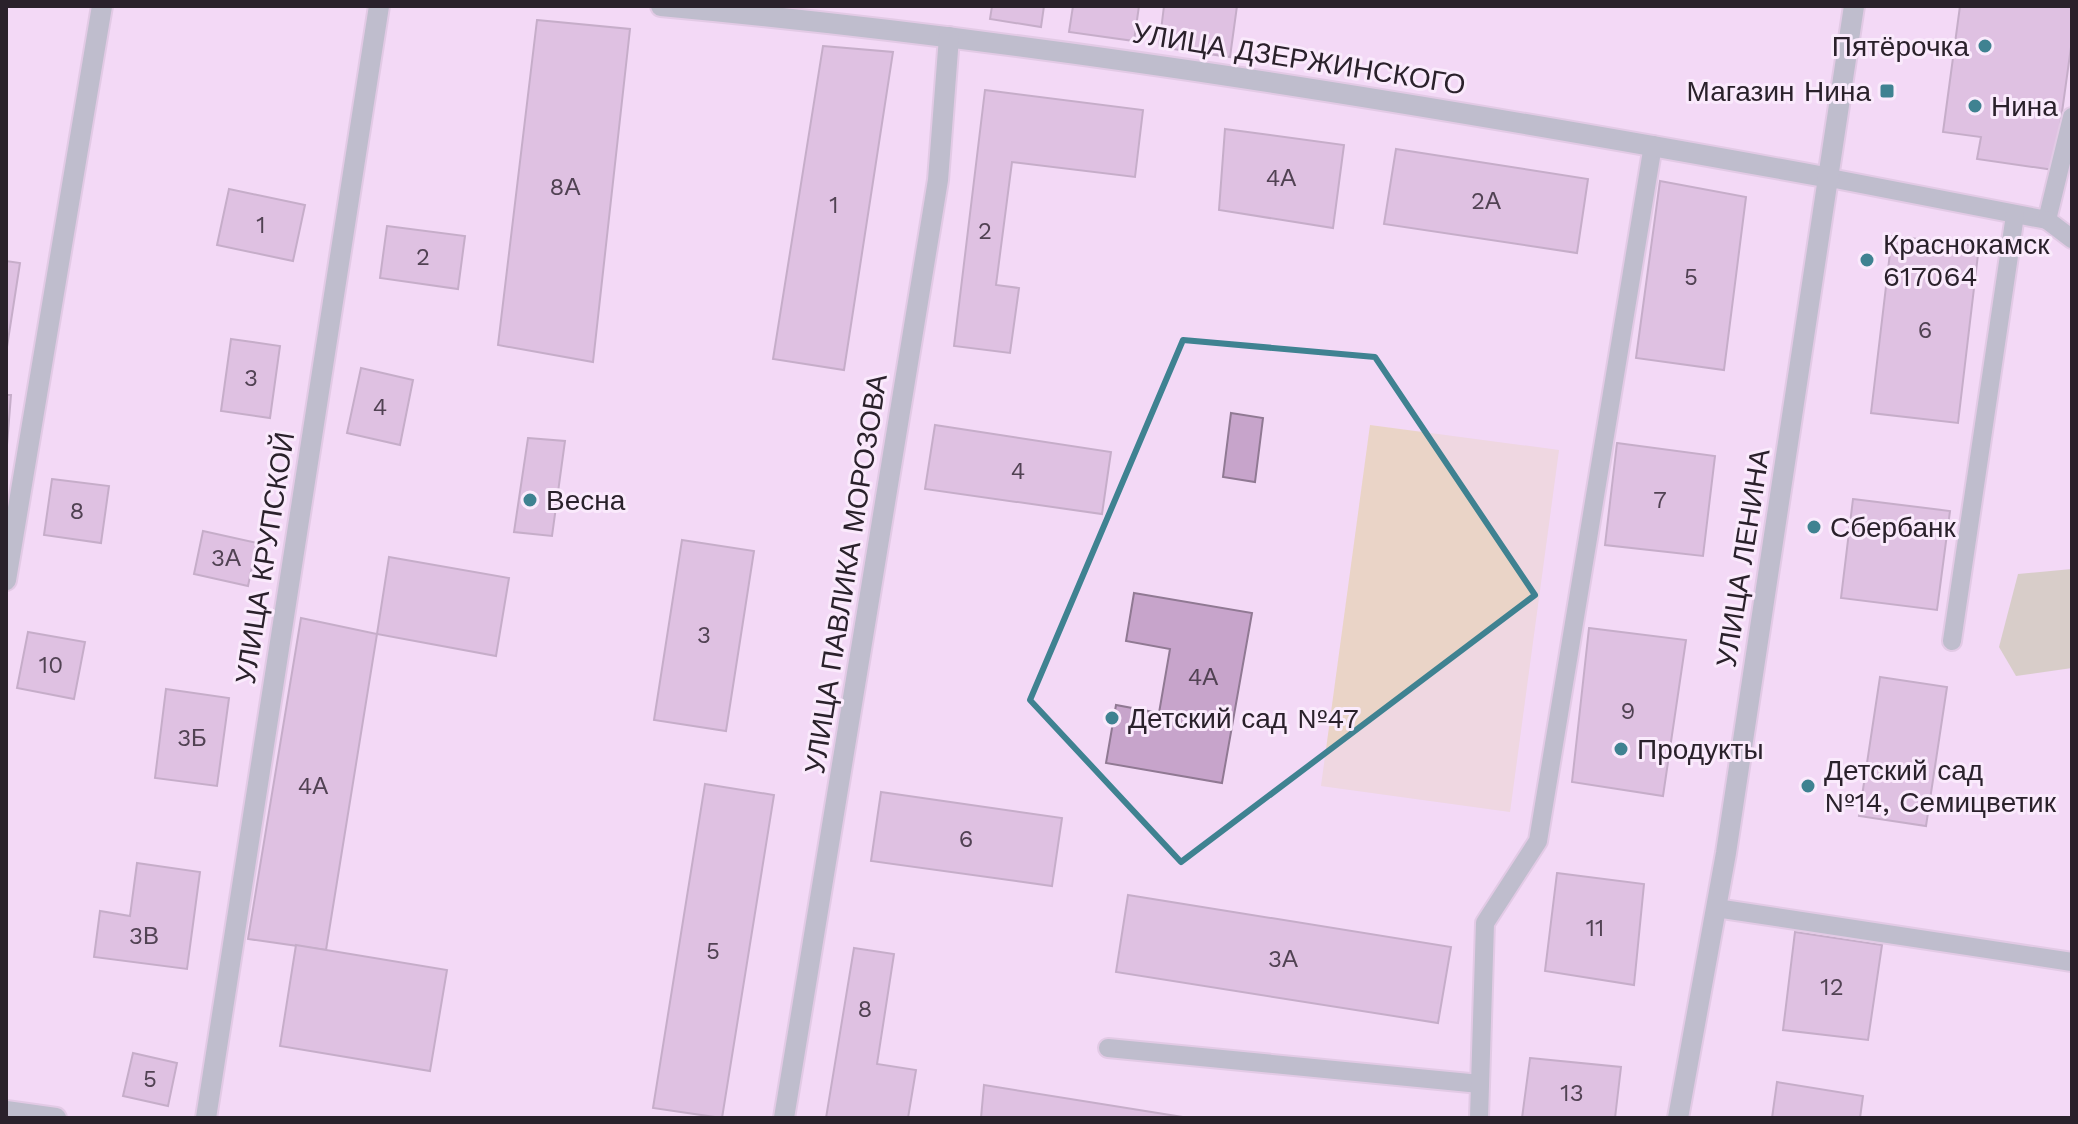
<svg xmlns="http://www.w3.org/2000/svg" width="2078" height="1124" viewBox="0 0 2078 1124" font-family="'Work Sans',sans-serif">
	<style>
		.industrial { fill: #ead4c7 }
		.green { fill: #b8bf93 }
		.building { fill: #c7a4cb; stroke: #907993; stroke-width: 2 }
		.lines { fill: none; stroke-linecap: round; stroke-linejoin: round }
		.service-casing { stroke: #cfb8d1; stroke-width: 22 }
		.minor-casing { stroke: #cfb8d1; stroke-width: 24 }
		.tertiary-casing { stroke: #cfb8d1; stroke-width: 24 }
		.service { stroke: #809b9c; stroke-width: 18 }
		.minor { stroke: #809b9c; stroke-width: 20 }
		.tertiary { stroke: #809b9c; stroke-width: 20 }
		.marked { fill: none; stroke: #3f8291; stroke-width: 6; stroke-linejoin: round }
		.poi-dot { fill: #3f8291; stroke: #faeafc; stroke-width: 3 }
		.labels { text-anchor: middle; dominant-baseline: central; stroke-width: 6; stroke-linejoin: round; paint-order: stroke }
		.number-label { font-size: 24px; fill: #514253 }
		.poi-label { font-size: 28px; fill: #2a212b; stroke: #faeafc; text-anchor: start }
		.street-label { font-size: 28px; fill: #2a212b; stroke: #faeafc }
	</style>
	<rect width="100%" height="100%" fill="#f3d9f6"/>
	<path class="industrial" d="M1370,425L1559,450L1510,812L1321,786Z"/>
	<path class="green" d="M2072,569V668L2016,676L1999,647L2018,574Z"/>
	<g class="building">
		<path d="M992,6H1044L1041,27L990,19Z"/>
		<path d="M1073,6H1139L1134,41L1069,32Z"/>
		<path d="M1164,6H1237L1230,57L1159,47Z"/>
		<path d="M1960,6H2072V40L2054,170L1977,159L1981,137L1943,132Z"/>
		<path d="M537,20L630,29L593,362L498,345Z"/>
		<path d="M823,46L893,52L844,370L773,359Z"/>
		<path d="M985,90L1143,110L1135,177L1012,162L996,285L1019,288L1010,353L954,346Z"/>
		<path d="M1225,129L1344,145L1333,228L1219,210Z"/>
		<path d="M1396,149L1588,179L1577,253L1384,224Z"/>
		<path d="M1660,181L1746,197L1724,370L1636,358Z"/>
		<path d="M229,189L305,205L293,261L217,245Z"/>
		<path d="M387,226L465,236L458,289L380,278Z"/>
		<path d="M1892,236L1979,246L1958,423L1871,413Z"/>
		<path d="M6,261L20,263L7,347H6Z"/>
		<path d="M231,339L280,346L270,418L221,411Z"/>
		<path d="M361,368L413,380L400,445L347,433Z"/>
		<path d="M6,395H11L7,445H6Z"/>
		<path d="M1231,413L1263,418L1255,482L1223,477Z"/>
		<path d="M935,425L1111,452L1102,514L925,489Z"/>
		<path d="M528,438L565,441L552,536L514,532Z"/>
		<path d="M1617,443L1715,456L1703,556L1605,545Z"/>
		<path d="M52,479L109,486L101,543L44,535Z"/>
		<path d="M1853,499L1950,511L1937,610L1841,598Z"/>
		<path d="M203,531L257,543L248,586L194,574Z"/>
		<path d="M682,540L754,551L726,731L654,720Z"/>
		<path d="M389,557L509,578L496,656L377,634Z"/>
		<path d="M1134,593L1252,613L1222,783L1106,763L1116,705L1159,713L1170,649L1126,641Z"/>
		<path d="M301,618L377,634L326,950L248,939Z"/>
		<path d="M1589,628L1686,640L1663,796L1572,782Z"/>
		<path d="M28,632L85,642L74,699L17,688Z"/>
		<path d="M1880,677L1947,687L1926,826L1859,816Z"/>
		<path d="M166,689L229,698L217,786L155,778Z"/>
		<path d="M705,784L774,795L722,1118L653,1108Z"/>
		<path d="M881,792L1062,818L1052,886L871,861Z"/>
		<path d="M137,863L200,872L187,969L94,957L100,911L130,916Z"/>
		<path d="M1557,873L1644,884L1634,985L1545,971Z"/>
		<path d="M1128,895L1451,947L1438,1023L1116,972Z"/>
		<path d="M1795,932L1882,945L1868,1040L1783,1030Z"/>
		<path d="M296,945L447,970L430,1071L280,1046Z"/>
		<path d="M854,948L894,954L877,1064L916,1070L908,1118H826Z"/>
		<path d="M133,1053L177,1063L168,1106L123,1096Z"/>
		<path d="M1530,1058L1621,1067L1615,1118H1522Z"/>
		<path d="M1777,1082L1863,1096L1860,1118H1772Z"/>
		<path d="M984,1085L1189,1118H981Z"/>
	</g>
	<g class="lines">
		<g class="service-casing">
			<g id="service">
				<path d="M1830,178L2047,220L2072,117"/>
				<path d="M2047,220L2072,239"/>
				<path d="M1952,641L2015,215"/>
				<path d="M1716,908L2072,962"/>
				<path d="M1108,1048L1480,1084"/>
				<path d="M1479,1118L1485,923L1538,841L1653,145"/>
			</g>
		</g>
		<g class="minor-casing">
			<g id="minor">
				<path d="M661,6C1054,42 1442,107 1830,178"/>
				<path d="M6,580L102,6"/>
				<path d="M6,1111L56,1118"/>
				<path d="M206,1118L379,6"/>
				<path d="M784,1118L938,180L949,37"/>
			</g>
		</g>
		<g class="tertiary-casing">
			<path id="tertiary" d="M1678,1118L1726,853L1854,6"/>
		</g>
		<use href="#service" class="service"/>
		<use href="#minor" class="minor"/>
		<use href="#tertiary" class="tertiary"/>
	</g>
	<path d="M0 0H2078V1124H0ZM1183,340L1375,357L1535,595L1181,862L1030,700Z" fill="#f3d9f6" fill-opacity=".55" fill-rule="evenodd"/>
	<path class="marked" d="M1183,340L1375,357L1535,595L1181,862L1030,700Z"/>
	<g class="poi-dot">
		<circle cx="1985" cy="46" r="8"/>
		<rect x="1879" y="83" width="16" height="16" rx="4"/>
		<circle cx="1975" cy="106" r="8"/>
		<circle cx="1867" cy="260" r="8"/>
		<circle cx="530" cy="500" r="8"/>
		<circle cx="1814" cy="527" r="8"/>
		<circle cx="1112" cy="718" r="8"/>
		<circle cx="1621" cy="749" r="8"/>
		<circle cx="1808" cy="786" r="8"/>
	</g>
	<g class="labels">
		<g class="number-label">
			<text x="1281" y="178">4А</text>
			<text x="565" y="187">8А</text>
			<text x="1486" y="201">2А</text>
			<text x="834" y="205">1</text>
			<text x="261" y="225">1</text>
			<text x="985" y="231">2</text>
			<text x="423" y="257">2</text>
			<text x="1691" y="277">5</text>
			<text x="1925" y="330">6</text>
			<text x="251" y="378">3</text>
			<text x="380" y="407">4</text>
			<text x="1018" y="471">4</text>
			<text x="1660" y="500">7</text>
			<text x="77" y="511">8</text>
			<text x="226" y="558">3А</text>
			<text x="704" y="635">3</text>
			<text x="51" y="665">10</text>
			<text x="1203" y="677">4А</text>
			<text x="1628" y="711">9</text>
			<text x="192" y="738">3Б</text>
			<text x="313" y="786">4А</text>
			<text x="966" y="839">6</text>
			<text x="1595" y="928">11</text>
			<text x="144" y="936">3В</text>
			<text x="713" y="951">5</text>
			<text x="1283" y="959">3А</text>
			<text x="1832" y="987">12</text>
			<text x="865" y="1009">8</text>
			<text x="150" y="1079">5</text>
			<text x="1572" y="1093">13</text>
		</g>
		<g class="poi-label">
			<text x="1969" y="46" text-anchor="end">Пятёрочка</text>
			<text x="1871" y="91" text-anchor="end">Магазин Нина</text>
			<text x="1991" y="106">Нина</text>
			<text x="1883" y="244">Краснокамск<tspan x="1883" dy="32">617064</tspan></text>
			<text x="546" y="500">Весна</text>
			<text x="1830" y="527">Сбербанк</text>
			<text x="1128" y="718">Детский сад №47</text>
			<text x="1637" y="749">Продукты</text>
			<text x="1824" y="770">Детский сад<tspan x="1824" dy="32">№14, Семицветик</tspan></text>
		</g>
		<g class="street-label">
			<text transform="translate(1299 59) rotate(9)">УЛИЦА ДЗЕРЖИНСКОГО</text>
			<text transform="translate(265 558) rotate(-81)">УЛИЦА КРУПСКОЙ</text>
			<text transform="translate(1743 558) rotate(-81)">УЛИЦА ЛЕНИНА</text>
			<text transform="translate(846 574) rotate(-81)">УЛИЦА ПАВЛИКА МОРОЗОВА</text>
		</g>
	</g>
	<rect width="2078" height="1124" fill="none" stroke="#2a212b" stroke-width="16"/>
</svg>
